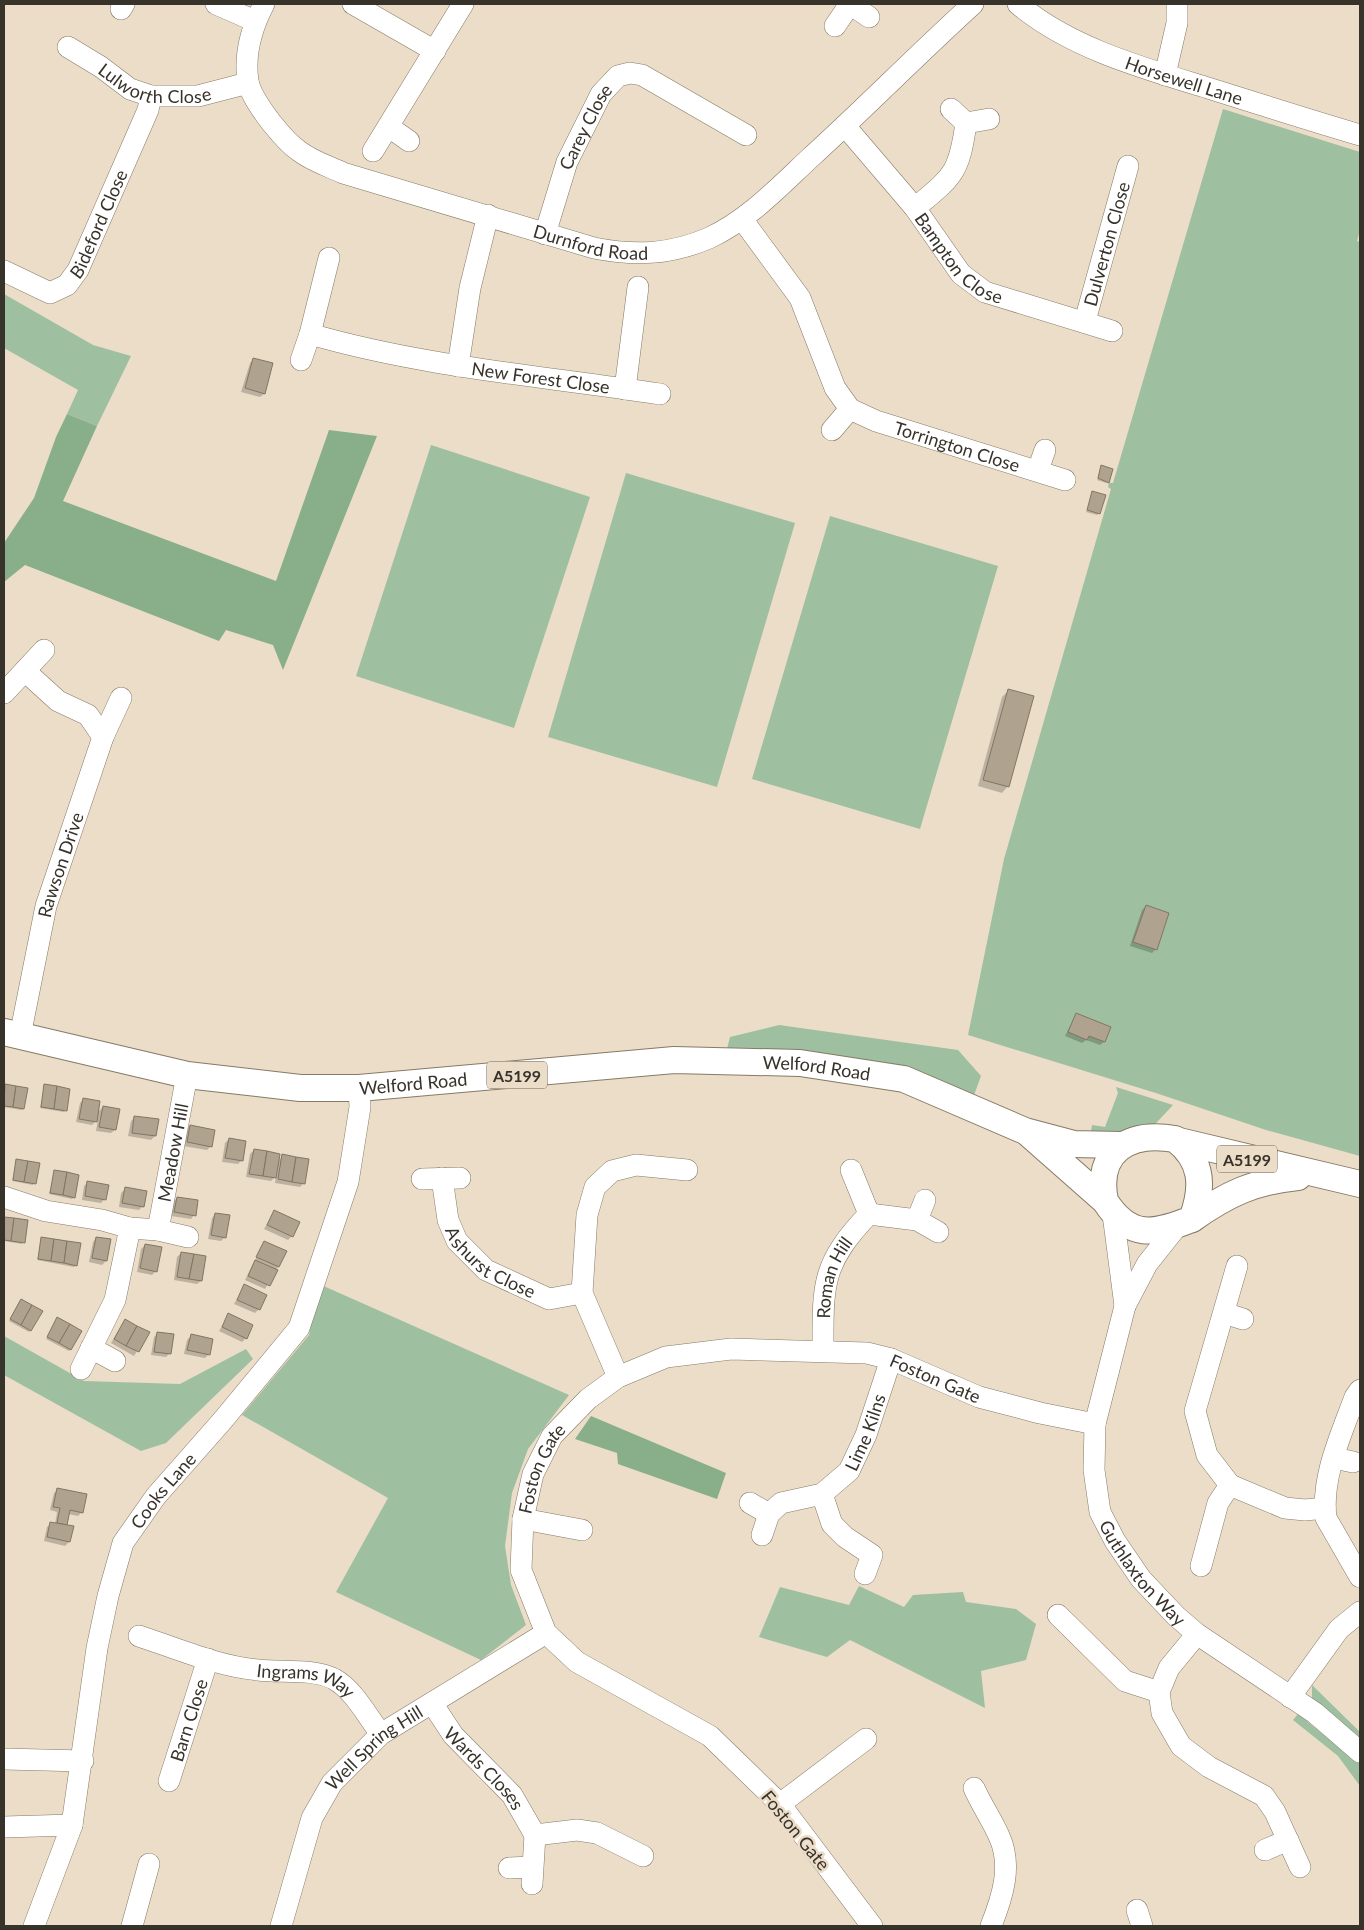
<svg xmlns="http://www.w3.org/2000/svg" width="1364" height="1930" viewBox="0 0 1364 1930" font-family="Lato,sans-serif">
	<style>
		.green { fill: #9fbfa1 }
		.forest { fill: #88af8a }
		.shadow { fill: #0003 }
		.building { fill: #afa28e; stroke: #827663 }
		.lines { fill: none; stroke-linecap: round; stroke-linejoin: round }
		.minor-casing { stroke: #867a66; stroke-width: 22 }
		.major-casing { stroke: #867a66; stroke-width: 28 }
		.minor { stroke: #fff; stroke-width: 21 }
		.major { stroke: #fff; stroke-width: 26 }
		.labels { text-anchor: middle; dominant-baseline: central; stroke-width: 5; stroke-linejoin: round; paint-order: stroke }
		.shield { fill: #ebddc8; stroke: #6d6559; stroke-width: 1 }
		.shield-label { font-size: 16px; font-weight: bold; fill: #37322a }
		.street-label { font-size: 18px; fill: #37322a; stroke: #ebddc8 }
	</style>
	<rect width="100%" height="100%" fill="#ebddc8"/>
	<g class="green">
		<path d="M1223,109L1360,152V230L1357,241L1360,242V1156L1266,1130L1159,1094L968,1035L1004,859L1111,489L1108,487L1109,483H1113Z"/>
		<path d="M4,294L93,345L131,356L97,426L67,414L78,390L4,348Z"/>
		<path d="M431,445L590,497L514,728L356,676Z"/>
		<path d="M626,473L795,523L717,787L548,737Z"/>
		<path d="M830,516L998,566L920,829L752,779Z"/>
		<path d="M779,1025L958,1050L981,1076L970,1106L904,1079L724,1061L730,1037Z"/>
		<path d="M1116,1087L1173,1105L1143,1137L1089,1145L1092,1125L1105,1127L1118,1093Z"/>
		<path d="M319,1284L569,1395L528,1449L512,1493L505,1546L511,1585L526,1625L481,1660L336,1592L388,1498L242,1415L309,1335Z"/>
		<path d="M4,1336L84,1381L180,1384L246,1349L253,1359L166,1443L141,1451L4,1375Z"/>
		<path d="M859,1586L904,1607L913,1595L963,1592L966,1602L1016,1609L1036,1624L1026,1660L981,1671L985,1708L850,1640L827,1657L759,1637L780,1587L849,1605Z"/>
		<path d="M1312,1685L1360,1732V1746L1312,1702Z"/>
		<path d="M1298,1714L1360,1764V1786L1338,1756L1293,1720Z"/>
	</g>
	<g class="forest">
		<path d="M67,414L97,426L63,501L276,581L329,430L377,436L283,670L273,645L226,630L219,641L25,565L4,582V543L34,498L56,437Z"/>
		<path d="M591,1416L726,1473L717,1499L618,1464L617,1453L575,1439Z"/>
	</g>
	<g class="shadow">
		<path d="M254,359L264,394L260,397L241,392L250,363Z"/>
		<path d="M1101,466L1108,482L1106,483L1097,480Z"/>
		<path d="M1093,493L1099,513L1097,515L1086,512Z"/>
		<path d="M1008,691V786L1002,793L978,786L1002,697Z"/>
		<path d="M1146,906L1156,949L1152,953L1130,946L1142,910Z"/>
		<path d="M1076,1014L1104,1042L1100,1045L1086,1040L1082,1043L1065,1036Z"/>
		<path d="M5,1085L23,1109L21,1110L4,1107Z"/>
		<path d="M45,1086L65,1111L64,1112L40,1108Z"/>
		<path d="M84,1099L97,1113L103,1107L115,1130L111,1133L96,1131L98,1119L92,1125L76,1122L80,1103Z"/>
		<path d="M135,1117L157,1120L155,1136L151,1140L128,1136L131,1121Z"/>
		<path d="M190,1126L211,1146L207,1150L183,1146L186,1130Z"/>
		<path d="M229,1139L241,1161L238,1164L222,1162L225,1143Z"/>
		<path d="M254,1150L278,1161L283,1156L304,1183L300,1187L275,1183L276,1176L271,1181L246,1177L250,1154Z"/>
		<path d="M17,1160L38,1164L33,1185L12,1181Z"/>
		<path d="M55,1171L74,1197L72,1199L49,1194Z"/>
		<path d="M88,1182L105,1199L101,1203L82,1200L84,1186Z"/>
		<path d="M125,1189L143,1206L139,1210L119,1207L121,1193Z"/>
		<path d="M177,1198L194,1215L191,1219L171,1216L173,1202Z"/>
		<path d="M274,1212L292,1236L288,1240L264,1229Z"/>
		<path d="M215,1214L225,1237L221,1241L208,1239L212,1218Z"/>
		<path d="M4,1218L27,1221L22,1244L4,1241Z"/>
		<path d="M42,1238L76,1265L74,1267L37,1260Z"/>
		<path d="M96,1238L106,1261L102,1265L89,1262L93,1242Z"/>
		<path d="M264,1242L278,1267L265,1289L245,1280Z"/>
		<path d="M145,1245L156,1271L152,1275L137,1272L141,1249Z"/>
		<path d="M181,1253L201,1281L197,1284L174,1280L177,1257Z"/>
		<path d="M244,1286L259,1309L255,1313L234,1304Z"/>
		<path d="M19,1302L41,1311L29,1332L9,1321Z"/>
		<path d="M229,1315L246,1338L242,1342L219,1331Z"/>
		<path d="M56,1320L70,1349L69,1351L46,1339Z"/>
		<path d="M125,1320L148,1333L134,1356L111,1343Z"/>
		<path d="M158,1333L170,1353L166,1357L151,1355L154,1337Z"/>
		<path d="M191,1336L209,1354L205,1358L184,1354L187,1340Z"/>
		<path d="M58,1489L82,1512L78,1516L68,1514L66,1526L69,1542L65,1546L44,1541L47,1527L51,1523L55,1524L57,1512L50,1510L54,1493Z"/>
	</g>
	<g class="building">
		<path d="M253,358L273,363L265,394L245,388Z"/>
		<path d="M1101,465L1113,469L1109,483L1098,478Z"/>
		<path d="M1092,491L1106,495L1100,514L1087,510Z"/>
		<path d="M1008,689L1034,696L1009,787L983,780Z"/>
		<path d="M1146,905L1169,913L1157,950L1133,942Z"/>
		<path d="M1076,1013L1111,1027L1105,1042L1089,1036L1087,1040L1068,1032Z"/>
		<path d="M5,1084L16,1086L13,1107L4,1106Z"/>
		<path d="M44,1084L57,1086L54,1109L41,1107Z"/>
		<path d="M16,1086L28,1088L24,1109L13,1107Z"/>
		<path d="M57,1086L70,1089L67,1111L54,1109Z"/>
		<path d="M83,1098L100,1101L97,1122L79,1119Z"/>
		<path d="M103,1106L120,1109L116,1130L99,1127Z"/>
		<path d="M134,1116L159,1119L156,1136L132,1133Z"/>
		<path d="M190,1125L215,1130L212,1147L187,1142Z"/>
		<path d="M229,1138L246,1141L243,1161L225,1158Z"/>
		<path d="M254,1149L267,1151L263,1176L249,1174Z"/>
		<path d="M267,1151L280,1154L276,1178L263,1176Z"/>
		<path d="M282,1154L296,1157L292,1182L278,1179Z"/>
		<path d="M296,1157L309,1159L305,1184L292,1182Z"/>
		<path d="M16,1159L28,1161L24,1182L13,1180Z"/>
		<path d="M28,1161L40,1163L36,1184L24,1182Z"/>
		<path d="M54,1170L67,1172L63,1195L50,1193Z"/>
		<path d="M67,1172L79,1175L75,1198L63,1195Z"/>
		<path d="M87,1181L109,1185L106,1200L85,1196Z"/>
		<path d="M125,1187L147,1191L144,1207L122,1203Z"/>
		<path d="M177,1197L198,1200L196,1216L174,1212Z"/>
		<path d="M274,1210L300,1222L293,1237L267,1225Z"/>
		<path d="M215,1213L230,1215L226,1238L211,1235Z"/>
		<path d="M4,1217L14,1218L11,1241L4,1240Z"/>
		<path d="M14,1218L28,1220L25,1243L11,1241Z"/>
		<path d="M41,1237L54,1239L51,1261L38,1259Z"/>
		<path d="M96,1237L111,1239L107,1261L92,1258Z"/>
		<path d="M54,1239L67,1241L64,1263L51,1261Z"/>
		<path d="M67,1241L81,1243L77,1266L64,1263Z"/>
		<path d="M264,1241L287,1251L279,1267L256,1257Z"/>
		<path d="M145,1244L162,1247L157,1272L140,1268Z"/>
		<path d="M181,1252L194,1254L189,1279L177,1277Z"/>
		<path d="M194,1254L206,1256L202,1281L189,1279Z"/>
		<path d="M255,1260L278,1270L270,1286L248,1276Z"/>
		<path d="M244,1284L267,1295L260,1310L237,1300Z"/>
		<path d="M21,1299L32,1305L21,1325L10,1319Z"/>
		<path d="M32,1305L43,1311L31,1331L21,1325Z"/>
		<path d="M228,1313L253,1325L247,1339L222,1327Z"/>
		<path d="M57,1317L70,1324L59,1343L47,1337Z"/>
		<path d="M125,1319L137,1326L126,1346L114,1339Z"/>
		<path d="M70,1324L82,1331L71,1350L59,1343Z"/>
		<path d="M137,1326L150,1332L139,1352L126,1346Z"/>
		<path d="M157,1332L174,1334L171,1354L154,1352Z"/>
		<path d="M191,1334L213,1339L210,1355L187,1350Z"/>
		<path d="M57,1488L87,1494L83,1513L70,1510L67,1525L57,1523L60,1508L53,1507Z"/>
		<path d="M50,1522L74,1526L70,1542L47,1537Z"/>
	</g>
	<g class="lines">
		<g class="minor-casing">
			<g id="minor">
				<path d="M216,4L255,21"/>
				<path id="s1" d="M264,4C252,27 244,54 248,81C250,94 262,110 270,121C279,132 287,143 299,151C312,161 328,166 343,173L594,248C634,256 670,255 709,238C748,220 779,187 810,158C865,108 918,54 973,4"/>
				<path d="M353,4L435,51"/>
				<path d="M850,4L869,17"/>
				<path id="s2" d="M1018,4C1070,48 1143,68 1208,88C1259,104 1309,120 1360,135"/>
				<path d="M121,9L124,4"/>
				<path d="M835,26L850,4"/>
				<path id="s3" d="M68,47L101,67L130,89L151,96H198L248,83"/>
				<path d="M1165,75L1177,23V4"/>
				<path d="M951,109L966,123L989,119"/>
				<path id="s4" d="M845,126L915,208L961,274L985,292L1112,331"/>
				<path d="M389,127L409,141"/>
				<path d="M373,151L463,4"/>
				<path d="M915,208C953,176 959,174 966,123"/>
				<path id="s5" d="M742,219L800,298L835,388L850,409L876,421L1065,480"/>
				<path id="s6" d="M545,234L567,162L601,94L618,76L630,73L642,75L746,135"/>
				<path id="s7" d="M4,271L50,293L67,285L78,270L148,110L151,96"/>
				<path id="s8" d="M1085,321L1128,166"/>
				<path id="s9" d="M310,334C424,367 543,376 660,394"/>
				<path d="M301,360L310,334L329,258"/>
				<path d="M458,366L470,288L488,215"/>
				<path d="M625,389L638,287"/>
				<path d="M832,430L850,409"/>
				<path d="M1038,470L1045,450"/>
				<path d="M25,671L58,701L88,715L103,737"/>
				<path d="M4,693L44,650"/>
				<path id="s10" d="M20,1036L46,906L103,737L121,698"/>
				<path d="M851,1170L869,1214"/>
				<path id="s11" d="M442,1178L448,1220L457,1241L486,1270L549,1299L582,1293"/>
				<path d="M422,1179L460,1178"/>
				<path d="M4,1197L46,1211L102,1220L130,1228L158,1230L188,1237"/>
				<path d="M1113,1214L1125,1306"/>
				<path d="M917,1220L925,1200"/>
				<path id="s12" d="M1178,1225L1147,1264L1125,1306L1095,1424L1094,1470L1100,1512L1115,1541L1141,1579L1176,1616L1197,1634L1315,1713L1360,1752"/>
				<path id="s13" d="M158,1230L187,1075"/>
				<path d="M1237,1266L1195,1411L1207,1455L1230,1485L1285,1508L1305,1510L1325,1508"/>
				<path d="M1224,1313L1243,1319"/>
				<path d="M91,1348L115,1361"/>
				<path id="s14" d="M823,1350C823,1285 821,1264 869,1214L917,1220L938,1232"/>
				<path d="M81,1369L115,1300L130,1228"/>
				<path d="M618,1377L582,1293L587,1215L595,1187L612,1171L636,1165L687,1170"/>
				<path d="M1360,1390L1355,1397C1341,1435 1321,1477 1326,1518L1360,1577"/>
				<path d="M1334,1458L1353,1462"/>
				<path d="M822,1494L832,1524L845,1537L872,1555L865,1574"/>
				<path d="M750,1503L769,1514"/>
				<path d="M523,1519L582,1530"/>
				<path id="s15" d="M762,1535L769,1514L781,1503L822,1494L849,1471L866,1435L891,1359"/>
				<path d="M1201,1566L1218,1503L1230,1485"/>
				<path d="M1058,1615L1125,1681L1159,1692"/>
				<path d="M1197,1634L1169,1668L1159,1692L1162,1713L1181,1746L1209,1767L1264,1796L1275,1812L1300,1867"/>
				<path id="s16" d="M139,1636C178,1649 217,1666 258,1670C282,1673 312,1668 334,1679C354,1690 367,1716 381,1734"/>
				<path d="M1290,1697L1339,1629L1360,1612"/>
				<path id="s17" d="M432,1703L453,1735L512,1795L535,1835"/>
				<path d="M4,1759L83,1761"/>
				<path id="s18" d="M169,1781L208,1659"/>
				<path d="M974,1788C981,1804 992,1820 999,1836C1013,1866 1002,1898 991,1926"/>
				<path d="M780,1804L866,1739"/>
				<path d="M4,1827L72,1825"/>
				<path d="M1265,1850L1288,1840"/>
				<path d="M509,1868L532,1867"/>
				<path d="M532,1884L535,1835L577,1830L597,1833L643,1856"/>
				<path d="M1137,1910L1142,1926"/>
				<path id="s19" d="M34,1926L72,1825L97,1648L108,1596L123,1543L156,1496L223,1420L299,1328L348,1182L360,1107L359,1088"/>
				<path d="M132,1926L149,1864"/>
				<path id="s20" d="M281,1926L312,1818L332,1783L381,1734L546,1633"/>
				<path id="s21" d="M872,1926L780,1804L710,1736L577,1662L546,1633L521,1570L523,1519L533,1474L552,1436L588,1399L618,1377L666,1357L731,1349L867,1353L891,1359L979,1397L1040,1413L1095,1424"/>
			</g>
		</g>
		<g class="major-casing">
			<g id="major">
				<path id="s22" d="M4,1032L187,1075L300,1088H359L674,1060L800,1063L904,1079L1025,1131L1074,1144L1120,1145"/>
				<path d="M1029,1134L1105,1201C1130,1240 1154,1234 1192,1219C1204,1187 1203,1160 1175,1139C1129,1131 1095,1151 1105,1201"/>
				<path d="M1179,1141L1360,1184"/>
				<path d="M1192,1219C1227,1194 1255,1181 1298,1177"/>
			</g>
		</g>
		<use href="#minor" class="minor"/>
		<use href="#major" class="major"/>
	</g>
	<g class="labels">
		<g class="shield">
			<rect x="487" y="1061.5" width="60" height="27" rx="4"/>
			<rect x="1217" y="1145.5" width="60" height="27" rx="4"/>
		</g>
		<g class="shield-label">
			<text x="517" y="1075">A5199</text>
			<text x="1247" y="1159">A5199</text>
		</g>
		<g class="street-label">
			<text stroke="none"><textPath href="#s3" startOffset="98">Lulworth Close</textPath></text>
			<text stroke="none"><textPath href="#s2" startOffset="184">Horsewell Lane</textPath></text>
			<text stroke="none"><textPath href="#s6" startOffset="115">Carey Close</textPath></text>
			<text stroke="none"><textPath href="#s7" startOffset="139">Bideford Close</textPath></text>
			<text stroke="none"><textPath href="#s1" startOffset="475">Durnford Road</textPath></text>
			<text stroke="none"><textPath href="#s8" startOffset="80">Dulverton Close</textPath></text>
			<text stroke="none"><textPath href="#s4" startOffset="176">Bampton Close</textPath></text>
			<text stroke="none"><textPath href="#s9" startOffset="235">New Forest Close</textPath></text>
			<text stroke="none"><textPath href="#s5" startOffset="334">Torrington Close</textPath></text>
			<text stroke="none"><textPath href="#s10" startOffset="176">Rawson Drive</textPath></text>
			<text stroke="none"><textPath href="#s22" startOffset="820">Welford Road</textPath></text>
			<text stroke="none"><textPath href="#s22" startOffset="415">Welford Road</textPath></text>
			<text stroke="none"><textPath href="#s13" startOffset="79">Meadow Hill</textPath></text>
			<text stroke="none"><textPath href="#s11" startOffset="105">Ashurst Close</textPath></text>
			<text stroke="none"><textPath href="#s14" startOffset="74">Roman Hill</textPath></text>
			<text stroke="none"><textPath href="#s21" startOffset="1068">Foston Gate</textPath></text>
			<text stroke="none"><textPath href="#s15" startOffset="158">Lime Kilns</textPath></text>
			<text stroke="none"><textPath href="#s21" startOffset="618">Foston Gate</textPath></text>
			<text stroke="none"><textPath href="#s19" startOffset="461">Cooks Lane</textPath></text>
			<text stroke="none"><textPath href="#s12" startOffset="382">Guthlaxton Way</textPath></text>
			<text stroke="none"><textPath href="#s16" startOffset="174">Ingrams Way</textPath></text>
			<text stroke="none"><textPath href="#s18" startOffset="64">Barn Close</textPath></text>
			<text stroke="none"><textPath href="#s20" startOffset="208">Well Spring Hill</textPath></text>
			<text stroke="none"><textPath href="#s17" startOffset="84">Wards Closes</textPath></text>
			<text transform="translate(796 1830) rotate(51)">Foston Gate</text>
		</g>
	</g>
	<rect width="1364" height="1930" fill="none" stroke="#37322a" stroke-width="10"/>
</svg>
